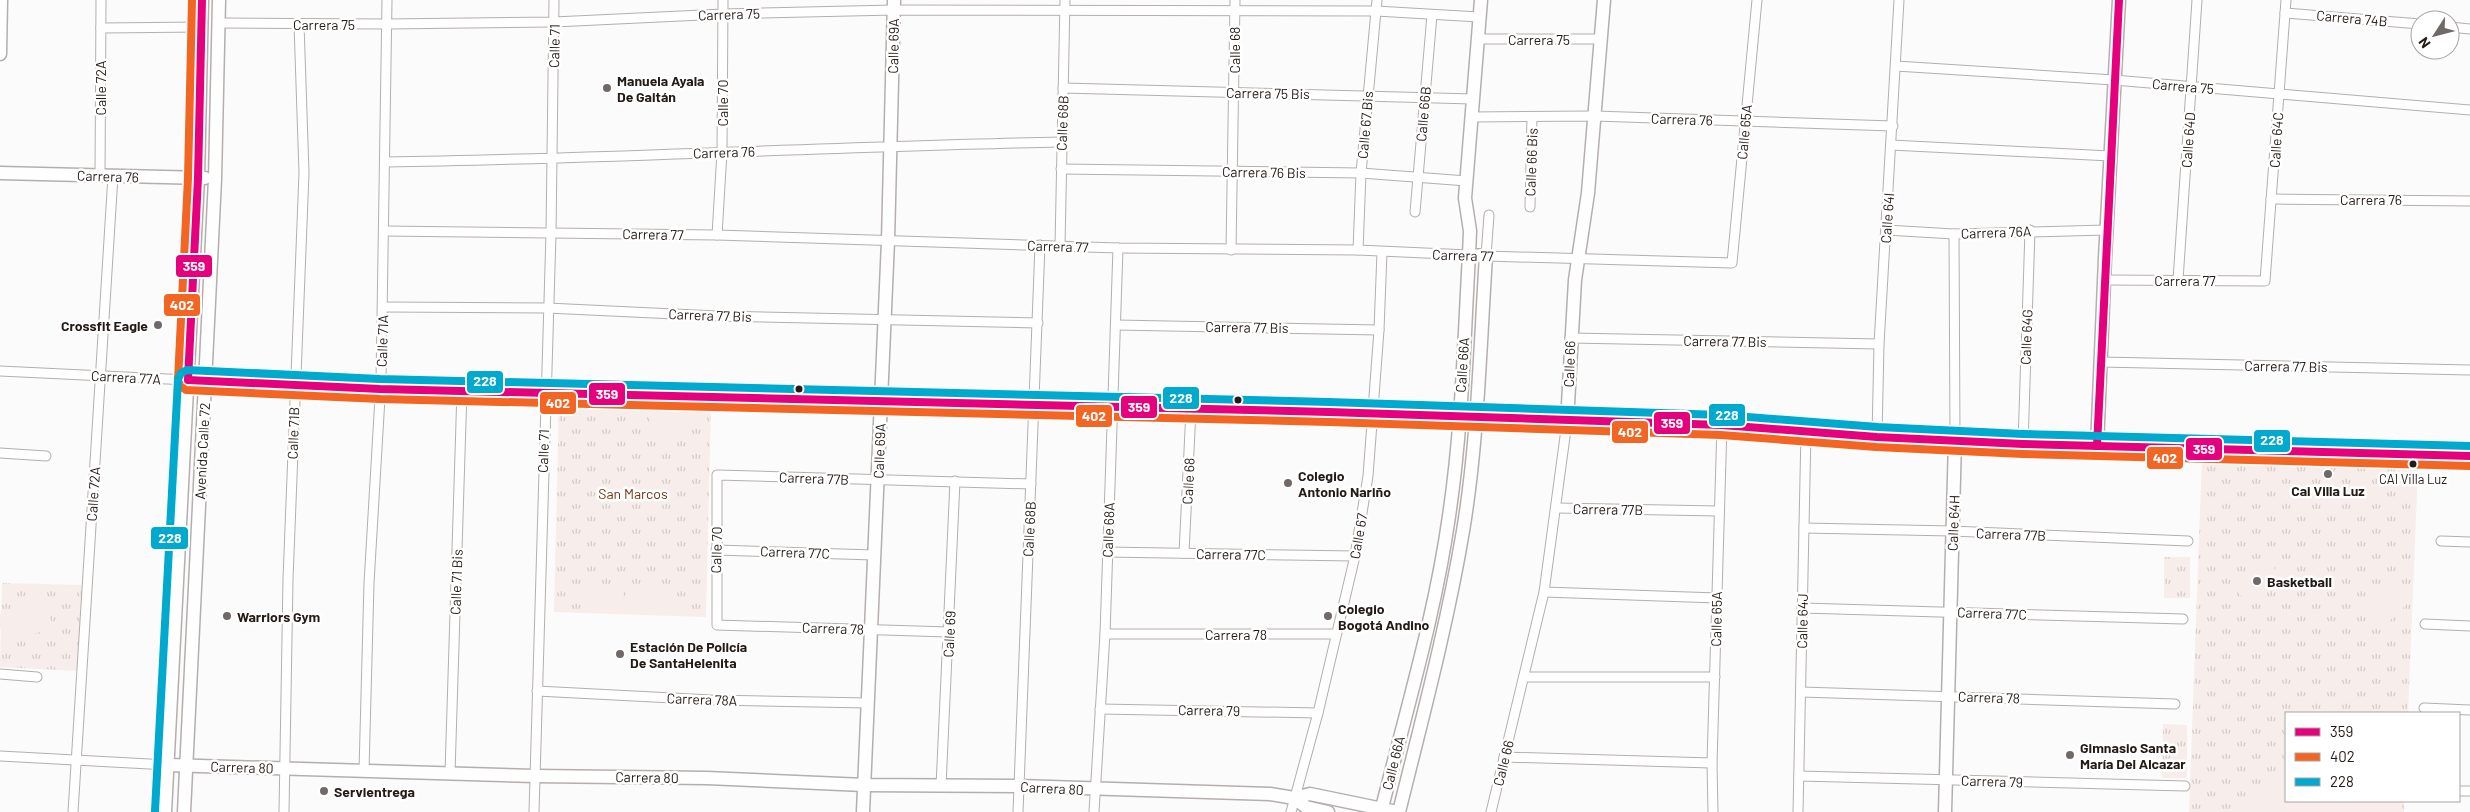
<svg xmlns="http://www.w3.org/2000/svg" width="2470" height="812" viewBox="0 0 2470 812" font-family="Barlow,sans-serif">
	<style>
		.grass { fill: url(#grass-tufts) }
		.pitch { fill: #f7edea }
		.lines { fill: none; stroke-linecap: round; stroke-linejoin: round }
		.street-casing { stroke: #b4afad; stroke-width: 11 }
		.secondary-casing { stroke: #b4afad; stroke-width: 15 }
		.street { stroke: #fefefe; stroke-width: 9 }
		.secondary { stroke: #fefefe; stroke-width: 12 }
		.bus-1-casing { stroke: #fff; stroke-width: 11 }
		.bus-2-casing { stroke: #fff; stroke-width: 11 }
		.bus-3-casing { stroke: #fff; stroke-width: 11 }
		.bus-1 { stroke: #e5007d; stroke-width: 8 }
		.bus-2 { stroke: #f26522; stroke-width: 8 }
		.bus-3 { stroke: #00a9ce; stroke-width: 8 }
		.poi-dot { fill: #6f6967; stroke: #fff; stroke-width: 2 }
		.bus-dot { fill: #241b17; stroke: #fff; stroke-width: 2 }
		.labels { text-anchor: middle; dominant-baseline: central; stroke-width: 5; stroke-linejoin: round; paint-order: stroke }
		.bus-label { font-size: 13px; fill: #241b17; stroke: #fff }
		.street-label { font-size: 14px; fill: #241b17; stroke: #fff }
		.poi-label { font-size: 14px; font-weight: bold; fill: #241b17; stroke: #fff; text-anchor: start }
		.park-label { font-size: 14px; fill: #762e0d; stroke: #fff }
		.line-badge { stroke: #fff; stroke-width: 2 }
		.badge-label { font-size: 14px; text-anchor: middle; font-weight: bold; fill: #fff }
	</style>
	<defs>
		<pattern id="grass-tufts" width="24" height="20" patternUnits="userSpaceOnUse" patternTransform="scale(1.25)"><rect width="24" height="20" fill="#f7edea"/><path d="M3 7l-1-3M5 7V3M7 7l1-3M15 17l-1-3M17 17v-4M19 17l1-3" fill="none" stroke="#d4cbc8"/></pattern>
	</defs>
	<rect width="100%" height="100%" fill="#fbfbfb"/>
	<g class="grass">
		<path d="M559,402L711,406L706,617L554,612Z"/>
		<path d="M2202,458L2418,469L2408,713H2286V801H2404V812H2189Z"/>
		<rect x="2164" y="557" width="26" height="41"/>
		<path d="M2,583L82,585L78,671L0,667Z"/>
		<path d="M2163,724L2187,725V778H2162Z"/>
	</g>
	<g class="pitch">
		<path d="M650,411L692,413L690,437L649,434Z"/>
		<path d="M2263,557L2281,575L2250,605L2233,587Z"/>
		<path d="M2387,577L2410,601L2380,630L2357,606Z"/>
		<path d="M582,586L624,588L623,613L582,610Z"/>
		<path d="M631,586L672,588L671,613L630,610Z"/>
		<path d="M45,600L53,628L5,643L0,628V614Z"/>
		<path d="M2286,770V801H2398L2387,812H2243Z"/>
	</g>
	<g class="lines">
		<g class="street-casing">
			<g id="street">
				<path d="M2285,13L2420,24"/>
				<path d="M219,23L387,24L554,22L723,14L894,10L1376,11L1479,17"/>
				<path d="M2450,27L2470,29"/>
				<path d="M101,28L202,27"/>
				<path d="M1478,39H1601"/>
				<path d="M1896,66L2114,80L2470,110"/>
				<path d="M1063,88L1473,99"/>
				<path d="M1472,117L1595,116L1893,126"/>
				<path d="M1891,145L2110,156"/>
				<path d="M385,162C611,159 836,146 1062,142"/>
				<path d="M1061,169L1361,173L1467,181"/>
				<path d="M100,176L101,0"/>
				<path d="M2271,199L2470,201"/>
				<path d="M1530,207L1532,117"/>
				<path d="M1415,212L1432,15"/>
				<path d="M1489,215L1486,256L1732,263L1757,0"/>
				<path d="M1886,230L1954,234L2106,230"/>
				<path d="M384,231L717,235L1118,248L1358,250L1469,255"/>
				<path d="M1954,234L1955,440"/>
				<path d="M717,235L722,152L723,0"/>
				<path d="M1060,246L1065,0"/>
				<path d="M1231,250L1235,0"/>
				<path d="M1358,250L1361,173L1377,0"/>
				<path d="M2104,280L2265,281L2286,0"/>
				<path d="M2178,280L2197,0"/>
				<path d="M383,307L547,308L717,316L1038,323"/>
				<path d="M1116,325L1379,330"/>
				<path d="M1570,338L1879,344"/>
				<path d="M2101,362L2470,370"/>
				<path d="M0,371L188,380"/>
				<path d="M1877,437L1879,344L1899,0"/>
				<path d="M2023,444L2030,230"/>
				<path d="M0,453L46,456"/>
				<path d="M1557,508L1719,511"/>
				<path d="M1804,528L1952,531L2188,541"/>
				<path d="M2441,541L2470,542"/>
				<path d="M716,550L874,555"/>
				<path d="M1106,552L1355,556"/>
				<path d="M1184,553L1191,410"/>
				<path d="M1544,592L1717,598"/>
				<path d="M1802,608L2183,619"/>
				<path d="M2425,624L2470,626"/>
				<path d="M949,632L717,625V475L1031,484"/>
				<path d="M1105,634H1336"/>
				<path d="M0,674L37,677"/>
				<path d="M1524,677H1715"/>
				<path d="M537,691L711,700L868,703"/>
				<path d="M1802,692L2175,704"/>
				<path d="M2424,708L2470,710"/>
				<path d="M1100,709L1318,713"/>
				<path d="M0,756L168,765"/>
				<path d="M1504,757L1712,763"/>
				<path d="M364,771L369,583L381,381L387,0"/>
				<path d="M450,773L462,390"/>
				<path d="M1799,776L2185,786"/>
				<path d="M941,786L955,481"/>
				<path d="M2459,791H2470"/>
				<path d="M73,812L113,176"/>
				<path d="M284,812L288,579L304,173L299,24"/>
				<path d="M534,812L551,233L554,0"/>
				<path d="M1018,812L1040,245"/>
				<path d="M1094,812L1105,634L1118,248"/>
				<path d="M1291,812L1318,713L1355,556L1368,476L1379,330L1382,252"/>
				<path d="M1491,812L1544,592L1567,422"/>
				<path d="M1713,812L1712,763L1722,425"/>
				<path d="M1798,812L1806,431"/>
			</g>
		</g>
		<g class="secondary-casing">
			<g id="secondary">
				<path d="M0,54L1,0"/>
				<path d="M0,173L205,178"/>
				<path d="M188,380L380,389L1329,412L1722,425L1877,437L2023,444L2470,456"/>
				<path d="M1567,422L1575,280L1588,193L1604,0"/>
				<path d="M2097,446L2105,258L2119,0"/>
				<path d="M168,765L534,776L707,778L864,785L1019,786L1270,794L1294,798L1310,794L1397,812"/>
				<path d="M1294,798L1306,807L1328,812"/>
				<path d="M165,812L198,178L202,0"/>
				<path d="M184,812L215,179L219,0"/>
				<path d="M863,812L888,241L894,0"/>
				<path d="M1381,812C1405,714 1435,616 1449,516C1462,430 1464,342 1469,255L1470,231L1465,198L1481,0"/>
				<path d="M1399,812C1422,719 1447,626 1463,531C1478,441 1480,347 1486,256L1469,255"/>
				<path d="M1945,812L1955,440"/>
			</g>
		</g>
		<use href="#street" class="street"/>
		<use href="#secondary" class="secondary"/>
		<g class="bus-1-casing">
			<g id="bus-1">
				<path d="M202,0L198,178L188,380L380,389L1329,412L1722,425L1877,437L2023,444L2470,456"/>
				<path d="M2097,446L2119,0"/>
			</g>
		</g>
		<g class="bus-2-casing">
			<path id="bus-2" d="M192,0L188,178L178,380L180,386L186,390L380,399L1329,422L1721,435L1876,447L2023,454L2470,466"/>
		</g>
		<g class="bus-3-casing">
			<path id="bus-3" d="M155,811L178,379L181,373L187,370L380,379L1329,402L1722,415L1878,427L2023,434L2470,446"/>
		</g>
		<use href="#bus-1" class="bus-1"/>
		<use href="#bus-2" class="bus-2"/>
		<use href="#bus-3" class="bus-3"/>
	</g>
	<g class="poi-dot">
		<circle cx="607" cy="88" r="5"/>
		<circle cx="158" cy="325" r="5"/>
		<circle cx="2328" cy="474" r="5"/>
		<circle cx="1288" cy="483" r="5"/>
		<circle cx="2257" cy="581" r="5"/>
		<circle cx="227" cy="616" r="5"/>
		<circle cx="1328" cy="616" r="5"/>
		<circle cx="620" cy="654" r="5"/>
		<circle cx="2070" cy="755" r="5"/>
		<circle cx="324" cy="791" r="5"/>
	</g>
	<g class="bus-dot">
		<circle cx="799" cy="389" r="4.5"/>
		<circle cx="1238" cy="400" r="4.5"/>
		<circle cx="2413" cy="464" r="4.5"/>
	</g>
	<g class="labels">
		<g class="bus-label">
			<text x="2413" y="479">CAI Villa Luz</text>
		</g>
		<g class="street-label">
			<text transform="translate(729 14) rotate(-2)">Carrera 75</text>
			<text transform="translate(2352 18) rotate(5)">Carrera 74B</text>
			<text x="324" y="24">Carrera 75</text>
			<text x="1539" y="39">Carrera 75</text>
			<text transform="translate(554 46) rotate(-89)">Calle 71</text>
			<text transform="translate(893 46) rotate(-89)">Calle 69A</text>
			<text transform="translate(1234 50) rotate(-90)">Calle 68</text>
			<text transform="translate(2183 86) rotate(5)">Carrera 75</text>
			<text transform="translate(100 88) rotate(-90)">Calle 72A</text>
			<text transform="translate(1268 93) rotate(1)">Carrera 75 Bis</text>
			<text transform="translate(722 103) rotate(-90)">Calle 70</text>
			<text transform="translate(1423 114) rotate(-85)">Calle 66B</text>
			<text transform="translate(1682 119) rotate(2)">Carrera 76</text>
			<text transform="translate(1062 123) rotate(-88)">Calle 68B</text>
			<text transform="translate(1365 125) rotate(-85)">Calle 67 Bis</text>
			<text transform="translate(1744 132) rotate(-85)">Calle 65A</text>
			<text transform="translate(2188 140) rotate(-86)">Calle 64D</text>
			<text transform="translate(2276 140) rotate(-86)">Calle 64C</text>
			<text transform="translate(724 152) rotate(-2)">Carrera 76</text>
			<text transform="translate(1531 162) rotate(-88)">Calle 66 Bis</text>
			<text transform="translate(1264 172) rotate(1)">Carrera 76 Bis</text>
			<text transform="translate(108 176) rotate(2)">Carrera 76</text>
			<text x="2371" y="199">Carrera 76</text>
			<text transform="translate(1887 218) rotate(-86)">Calle 64I</text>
			<text transform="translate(1996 232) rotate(-2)">Carrera 76A</text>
			<text transform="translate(653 234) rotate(1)">Carrera 77</text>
			<text transform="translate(1058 246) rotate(2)">Carrera 77</text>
			<text transform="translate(1463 255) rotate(2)">Carrera 77</text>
			<text x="2185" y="280">Carrera 77</text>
			<text transform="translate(710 315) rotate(2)">Carrera 77 Bis</text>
			<text transform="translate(1247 327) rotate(1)">Carrera 77 Bis</text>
			<text transform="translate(2026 337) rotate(-88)">Calle 64G</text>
			<text transform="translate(382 341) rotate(-88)">Calle 71A</text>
			<text transform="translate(1725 341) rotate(1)">Carrera 77 Bis</text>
			<text transform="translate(1569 364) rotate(-88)">Calle 66</text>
			<text transform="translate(1462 365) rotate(-86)">Calle 66A</text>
			<text transform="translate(2286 366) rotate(1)">Carrera 77 Bis</text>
			<text transform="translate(126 377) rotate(3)">Carrera 77A</text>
			<text transform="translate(293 433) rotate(-88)">Calle 71B</text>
			<text transform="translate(202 451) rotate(-87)">Avenida Calle 72</text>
			<text transform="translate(543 451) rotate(-88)">Calle 71</text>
			<text transform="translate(879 451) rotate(-88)">Calle 69A</text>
			<text transform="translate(814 478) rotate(2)">Carrera 77B</text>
			<text transform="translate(1188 481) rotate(-87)">Calle 68</text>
			<text transform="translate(93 494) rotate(-86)">Calle 72A</text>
			<text transform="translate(1608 509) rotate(1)">Carrera 77B</text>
			<text transform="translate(1953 523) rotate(-88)">Calle 64H</text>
			<text transform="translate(1029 529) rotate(-87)">Calle 68B</text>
			<text transform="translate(1108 530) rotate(-88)">Calle 68A</text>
			<text transform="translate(2011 534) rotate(2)">Carrera 77B</text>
			<text transform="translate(1358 536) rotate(-80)">Calle 67</text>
			<text transform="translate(716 550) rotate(-89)">Calle 70</text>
			<text transform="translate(795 552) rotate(2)">Carrera 77C</text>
			<text transform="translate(1231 554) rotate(1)">Carrera 77C</text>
			<text transform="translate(456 582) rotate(-88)">Calle 71 Bis</text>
			<text transform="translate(1992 613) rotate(2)">Carrera 77C</text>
			<text transform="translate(1716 619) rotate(-89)">Calle 65A</text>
			<text transform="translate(1802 621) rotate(-89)">Calle 64J</text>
			<text transform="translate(833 628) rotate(2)">Carrera 78</text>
			<text transform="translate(949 634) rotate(-87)">Calle 69</text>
			<text x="1236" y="634">Carrera 78</text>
			<text transform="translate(1989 697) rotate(2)">Carrera 78</text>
			<text transform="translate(702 699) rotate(2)">Carrera 78A</text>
			<text transform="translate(1209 710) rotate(1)">Carrera 79</text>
			<text transform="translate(1393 763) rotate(-76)">Calle 66A</text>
			<text transform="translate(1503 763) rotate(-76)">Calle 66</text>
			<text transform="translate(242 767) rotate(2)">Carrera 80</text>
			<text transform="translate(647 777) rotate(1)">Carrera 80</text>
			<text transform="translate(1992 781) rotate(2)">Carrera 79</text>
			<text transform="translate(1052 788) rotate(3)">Carrera 80</text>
		</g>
		<g class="poi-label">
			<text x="617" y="80">Manuela Ayala<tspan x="617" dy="16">De Gaitán</tspan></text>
			<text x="148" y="325" text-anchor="end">Crossfit Eagle</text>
			<text x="1298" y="475">Colegio<tspan x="1298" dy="16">Antonio Nariño</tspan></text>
			<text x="2328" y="490" text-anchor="middle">Cai Villa Luz</text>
			<text x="2267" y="581">Basketball</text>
			<text x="1338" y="608">Colegio<tspan x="1338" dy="16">Bogotá Andino</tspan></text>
			<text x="237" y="616">Warriors Gym</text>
			<text x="630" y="646">Estación De Policía<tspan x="630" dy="16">De SantaHelenita</tspan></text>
			<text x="2080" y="747">Gimnasio Santa<tspan x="2080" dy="16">María Del Alcazar</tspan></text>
			<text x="334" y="791">Servientrega</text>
		</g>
		<g class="park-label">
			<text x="633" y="493">San Marcos</text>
		</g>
	</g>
	<g class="line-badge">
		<rect x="175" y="254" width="38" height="24" rx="5" fill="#e5007d"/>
		<rect x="163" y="293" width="38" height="24" rx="5" fill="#f26522"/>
		<rect x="466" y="370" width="38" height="24" rx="5" fill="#00a9ce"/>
		<rect x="588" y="382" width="38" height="24" rx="5" fill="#e5007d"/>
		<rect x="1162" y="386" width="38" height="24" rx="5" fill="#00a9ce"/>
		<rect x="539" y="391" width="38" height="24" rx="5" fill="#f26522"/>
		<rect x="1120" y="395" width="38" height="24" rx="5" fill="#e5007d"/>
		<rect x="1708" y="403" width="38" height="24" rx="5" fill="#00a9ce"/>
		<rect x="1075" y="404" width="38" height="24" rx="5" fill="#f26522"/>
		<rect x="1653" y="411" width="38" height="24" rx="5" fill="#e5007d"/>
		<rect x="1611" y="420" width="38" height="24" rx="5" fill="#f26522"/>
		<rect x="2253" y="429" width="38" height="24" rx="5" fill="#00a9ce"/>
		<rect x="2185" y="437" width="38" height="24" rx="5" fill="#e5007d"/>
		<rect x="2146" y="446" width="38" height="24" rx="5" fill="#f26522"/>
		<rect x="150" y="526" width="39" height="24" rx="5" fill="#00a9ce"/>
	</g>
	<g class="badge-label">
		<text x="194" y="271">359</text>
		<text x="182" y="310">402</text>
		<text x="485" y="386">228</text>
		<text x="607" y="399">359</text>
		<text x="1181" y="403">228</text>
		<text x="558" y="408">402</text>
		<text x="1139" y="412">359</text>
		<text x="1727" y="420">228</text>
		<text x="1094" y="421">402</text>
		<text x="1672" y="428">359</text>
		<text x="1630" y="437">402</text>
		<text x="2272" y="445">228</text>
		<text x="2204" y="454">359</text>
		<text x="2165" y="463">402</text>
		<text x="170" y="543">228</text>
	</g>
	<rect x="2285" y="712" width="175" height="90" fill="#ffffff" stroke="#a7a4a2"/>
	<rect x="2295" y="728" width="25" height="8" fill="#e5007d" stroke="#a7a4a2"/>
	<text x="2330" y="737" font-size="15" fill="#241b17">359</text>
	<rect x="2295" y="753" width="25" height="8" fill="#f26522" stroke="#a7a4a2"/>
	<text x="2330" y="762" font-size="15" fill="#241b17">402</text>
	<rect x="2295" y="778" width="25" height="8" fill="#00a9ce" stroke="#a7a4a2"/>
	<text x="2330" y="787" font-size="15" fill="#241b17">228</text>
	<g transform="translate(2435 35) rotate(234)"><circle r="24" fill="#ffffff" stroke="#a7a4a2"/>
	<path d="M0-4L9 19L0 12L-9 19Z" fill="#6f6967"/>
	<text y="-8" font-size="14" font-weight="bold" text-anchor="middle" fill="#241b17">N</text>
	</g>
</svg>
